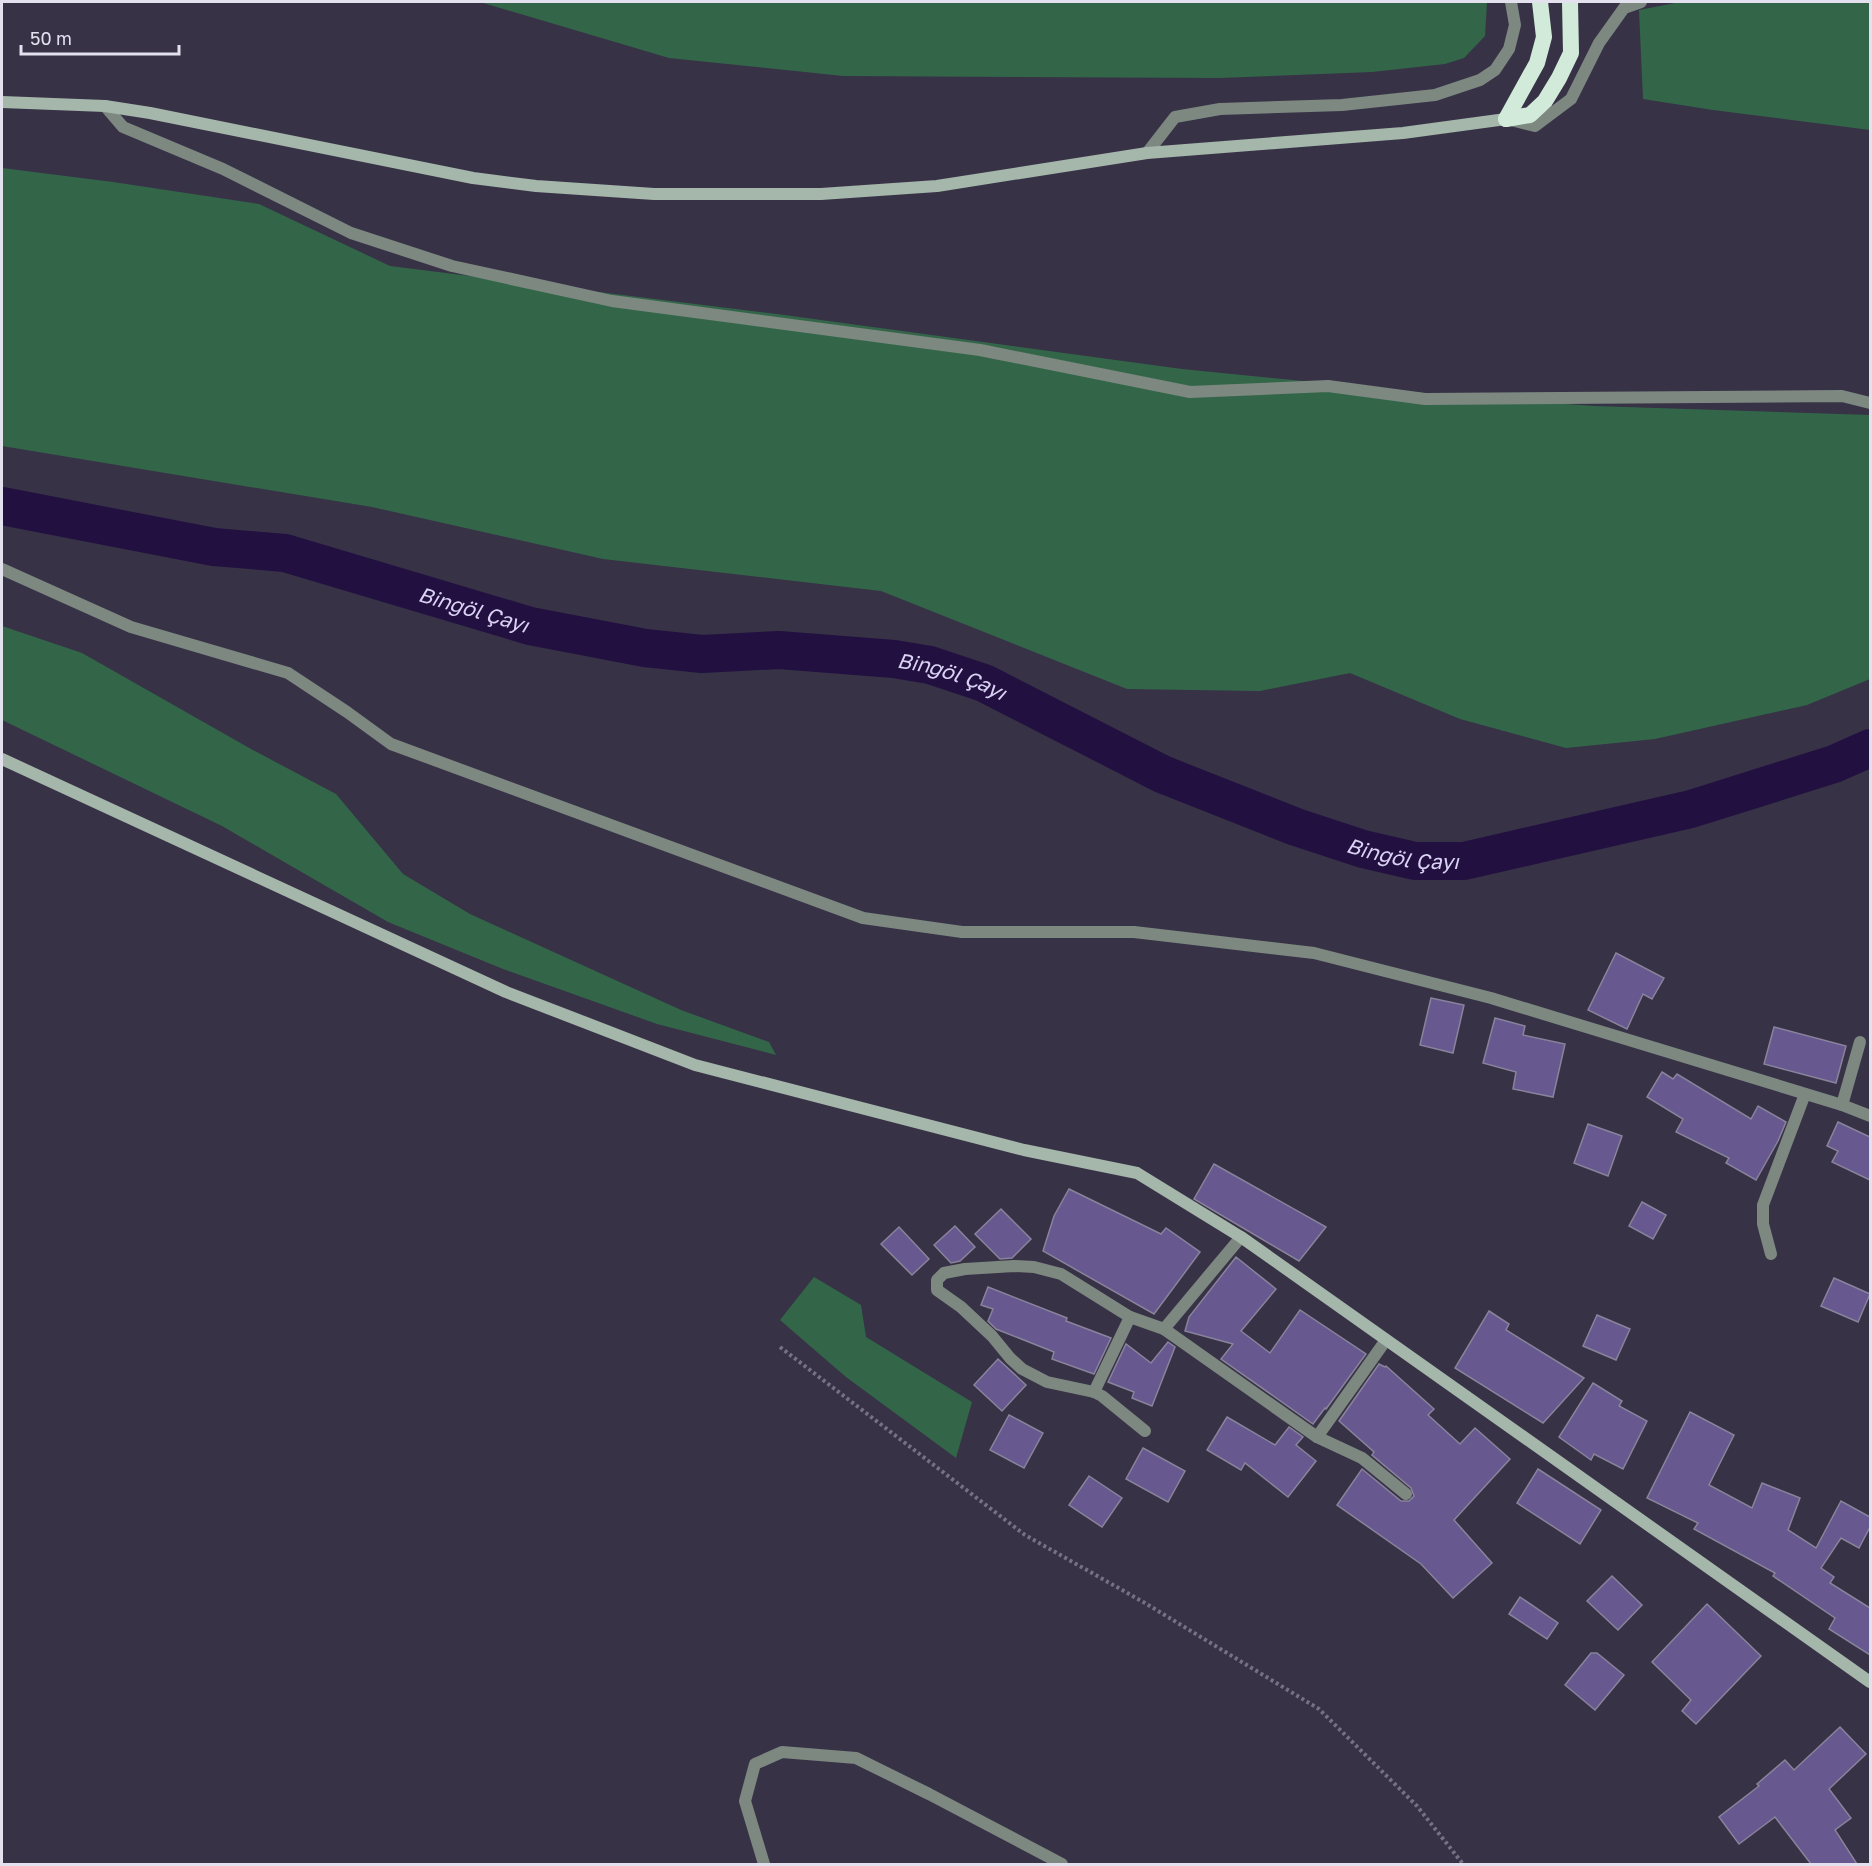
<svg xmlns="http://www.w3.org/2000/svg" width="1872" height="1866" viewBox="0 0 1872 1866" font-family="'Golos Text',sans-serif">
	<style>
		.green { fill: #336649 }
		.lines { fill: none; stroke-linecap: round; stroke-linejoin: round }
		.river { stroke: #221040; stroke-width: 38 }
		.building { fill: #67588f; stroke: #89839b; stroke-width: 1.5 }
		.path { stroke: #767183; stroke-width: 4; stroke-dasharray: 3 3; stroke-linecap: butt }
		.service { stroke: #7d8881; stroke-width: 12 }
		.minor { stroke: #7d8881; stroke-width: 12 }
		.secondary { stroke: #a5b6ab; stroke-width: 12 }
		.trunk { stroke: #d2eada; stroke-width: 16 }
		.labels { text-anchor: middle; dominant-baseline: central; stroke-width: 4.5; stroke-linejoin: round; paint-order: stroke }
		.water-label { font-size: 21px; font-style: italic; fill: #d9d2f3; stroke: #373246 }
	</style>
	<rect width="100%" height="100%" fill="#373246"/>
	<g class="green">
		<path d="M480,2H1487L1485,36L1464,58L1445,64L1372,72L1220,78L843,76L669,58Z"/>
		<path d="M1680,2H1870V130L1713,110L1643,99L1639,10Z"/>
		<path d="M2,168L113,182L259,204L390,266L777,314L1182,369L1454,396L1595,406L1870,415V679L1807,705L1655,739L1566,748L1460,719L1350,673L1260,691L1127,689L881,591L603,559L372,507L2,446Z"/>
		<path d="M2,626L82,653L251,749L336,794L403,874L470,914L681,1010L769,1042L776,1055L657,1024L503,969L388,922L222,826L2,720Z"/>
		<path d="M814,1277L861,1305L866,1337L972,1402L956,1458L846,1377L780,1320Z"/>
	</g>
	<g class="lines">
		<path class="river" id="s1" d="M2,506L214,547L285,553L530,626L645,648L702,654L779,650L894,659L930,665L984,683L1162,774L1296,827L1363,849L1415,861H1464L1691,809L1834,764L1870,748"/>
	</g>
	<g class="building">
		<path d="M1616,953L1664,978L1652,999L1643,994L1627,1029L1588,1010Z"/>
		<path d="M1431,998L1464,1005L1453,1053L1420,1045Z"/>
		<path d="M1495,1018L1525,1026L1523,1035L1565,1044L1553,1097L1513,1089L1516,1072L1483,1063Z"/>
		<path d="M1774,1027L1846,1046L1836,1083L1764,1064Z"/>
		<path d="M1662,1072L1673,1079L1677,1074L1751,1119L1758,1106L1786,1122L1778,1141L1756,1180L1726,1163L1729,1158L1676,1132L1683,1119L1647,1097Z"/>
		<path d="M1838,1122L1870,1137V1180L1832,1162L1838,1151L1827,1146Z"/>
		<path d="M1588,1124L1622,1136L1608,1176L1574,1163Z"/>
		<path d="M1214,1164L1326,1227L1299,1261L1194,1199Z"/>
		<path d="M1069,1189L1161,1234L1166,1228L1200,1252L1154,1314L1043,1251L1054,1216Z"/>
		<path d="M1642,1202L1666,1215L1653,1239L1629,1226Z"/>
		<path d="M1001,1209L1031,1239L1012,1258L1000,1259L975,1234Z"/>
		<path d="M955,1226L975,1247L960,1261L951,1263L934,1245Z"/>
		<path d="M899,1227L929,1259L912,1275L881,1244Z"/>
		<path d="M1236,1257L1276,1289L1241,1331L1270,1353L1300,1310L1366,1354L1326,1409L1325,1408L1313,1424L1221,1359L1233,1344L1185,1331L1189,1317Z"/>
		<path d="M1834,1278L1870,1294L1858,1322L1821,1306Z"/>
		<path d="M988,1287L1067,1318L1066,1321L1111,1338L1094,1374L1052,1359L1054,1352L996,1329L988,1321L993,1309L981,1305Z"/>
		<path d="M1489,1311L1509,1324L1506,1330L1584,1378L1543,1423L1455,1368Z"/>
		<path d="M1597,1315L1630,1329L1616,1360L1583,1346Z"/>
		<path d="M1168,1342L1175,1347L1152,1406L1132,1398L1134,1392L1108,1382L1126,1344L1151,1363Z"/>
		<path d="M998,1359L1026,1385L1002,1411L974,1385Z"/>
		<path d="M1379,1364L1385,1367L1386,1366L1434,1409L1428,1415L1460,1444L1475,1428L1510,1459L1454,1520L1492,1563L1453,1598L1421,1564L1337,1505L1362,1469L1401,1501H1409L1414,1496L1411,1488L1372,1455L1374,1452L1339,1421Z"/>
		<path d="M1593,1383L1622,1401L1619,1406L1647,1421L1623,1469L1594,1454L1591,1460L1559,1437Z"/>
		<path d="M1690,1412L1734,1435L1709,1485L1752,1508L1762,1483L1800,1498L1788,1530L1816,1548L1841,1501L1870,1517V1527L1859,1548L1841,1538L1821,1568L1834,1577L1830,1583L1870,1608V1655L1829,1629L1835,1618L1773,1576L1775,1573L1694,1529L1698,1523L1647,1498Z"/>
		<path d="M1009,1415L1043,1433L1024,1468L990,1450Z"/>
		<path d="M1227,1417L1275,1445L1289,1427L1303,1437L1296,1445L1316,1461L1288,1497L1245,1463L1241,1470L1207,1450Z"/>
		<path d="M1143,1448L1185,1471L1168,1502L1126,1479Z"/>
		<path d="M1538,1469L1601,1510L1580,1544L1517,1503Z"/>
		<path d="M1089,1476L1122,1498L1102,1527L1069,1505Z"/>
		<path d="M1612,1576L1642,1605L1618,1630L1587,1601Z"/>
		<path d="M1520,1597L1558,1623L1547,1639L1509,1614Z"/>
		<path d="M1707,1604L1761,1656L1696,1724L1682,1711L1691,1700L1652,1662Z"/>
		<path d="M1591,1653H1597L1624,1675L1595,1710L1565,1685Z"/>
		<path d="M1840,1727L1866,1754L1829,1789L1851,1818L1835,1830L1857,1864H1811L1775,1817L1739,1844L1719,1817L1759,1786L1757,1784L1785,1760L1794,1770Z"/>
	</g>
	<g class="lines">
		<path class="path" d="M780,1347L1025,1535L1145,1603L1319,1709L1417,1806L1463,1864"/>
		<g class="service">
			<path d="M1164,1329L1317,1437L1362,1458L1406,1494"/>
			<path d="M1317,1437L1386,1340"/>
		</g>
		<g class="minor">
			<path d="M105,106L123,127L223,169L351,233L452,266L612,301L980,350L1190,392L1328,386L1425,399L1842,396L1870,403"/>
			<path d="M1511,120L1535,126L1571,99L1599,43L1624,8L1641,2"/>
			<path d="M1147,153L1175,117L1220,109L1342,105L1435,95L1480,80L1495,70L1509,49L1515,25L1511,2"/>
			<path d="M2,569L131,627L288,673L347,712L391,744L863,918L962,932H1134L1314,953L1491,998L1842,1105L1870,1116"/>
			<path d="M1842,1105L1860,1042"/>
			<path d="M1771,1254L1763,1224V1205L1805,1094"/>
			<path d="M1094,1392L1130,1317"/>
			<path d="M1145,1431L1102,1396L1094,1392L1047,1382L1022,1369L1010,1358L992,1336L961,1307L937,1290V1280L944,1273L965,1269L1014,1266L1034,1267L1061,1274L1130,1317L1164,1329L1241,1237"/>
			<path d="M764,1864L745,1801L755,1764L782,1752L856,1758L929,1794L1062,1864"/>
		</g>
		<g class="secondary">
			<path d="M2,102L105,106L150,113L473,178L536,186L654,194H821L937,186L1147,153L1403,133L1506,119"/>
			<path d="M2,759L506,992L695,1065L1024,1150L1137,1173L1241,1237L1870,1682"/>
		</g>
		<g class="trunk">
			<path d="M1506,119L1530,115L1545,101L1559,78L1571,53L1570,2"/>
			<path d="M1506,119L1537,63L1544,37L1540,2"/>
		</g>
	</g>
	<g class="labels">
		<g class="water-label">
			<text stroke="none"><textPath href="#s1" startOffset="484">Bingöl Çayı</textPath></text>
			<text stroke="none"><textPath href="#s1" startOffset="970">Bingöl Çayı</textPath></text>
			<text stroke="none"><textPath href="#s1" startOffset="1458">Bingöl Çayı</textPath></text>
		</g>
	</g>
	<rect width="1872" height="1866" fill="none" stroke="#e4e1ef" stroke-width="6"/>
	<path d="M21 45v9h158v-9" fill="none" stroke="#e4e1ef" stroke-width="3"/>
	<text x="30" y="45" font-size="18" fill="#e4e1ef" stroke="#373246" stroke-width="4.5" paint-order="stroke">50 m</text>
</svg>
